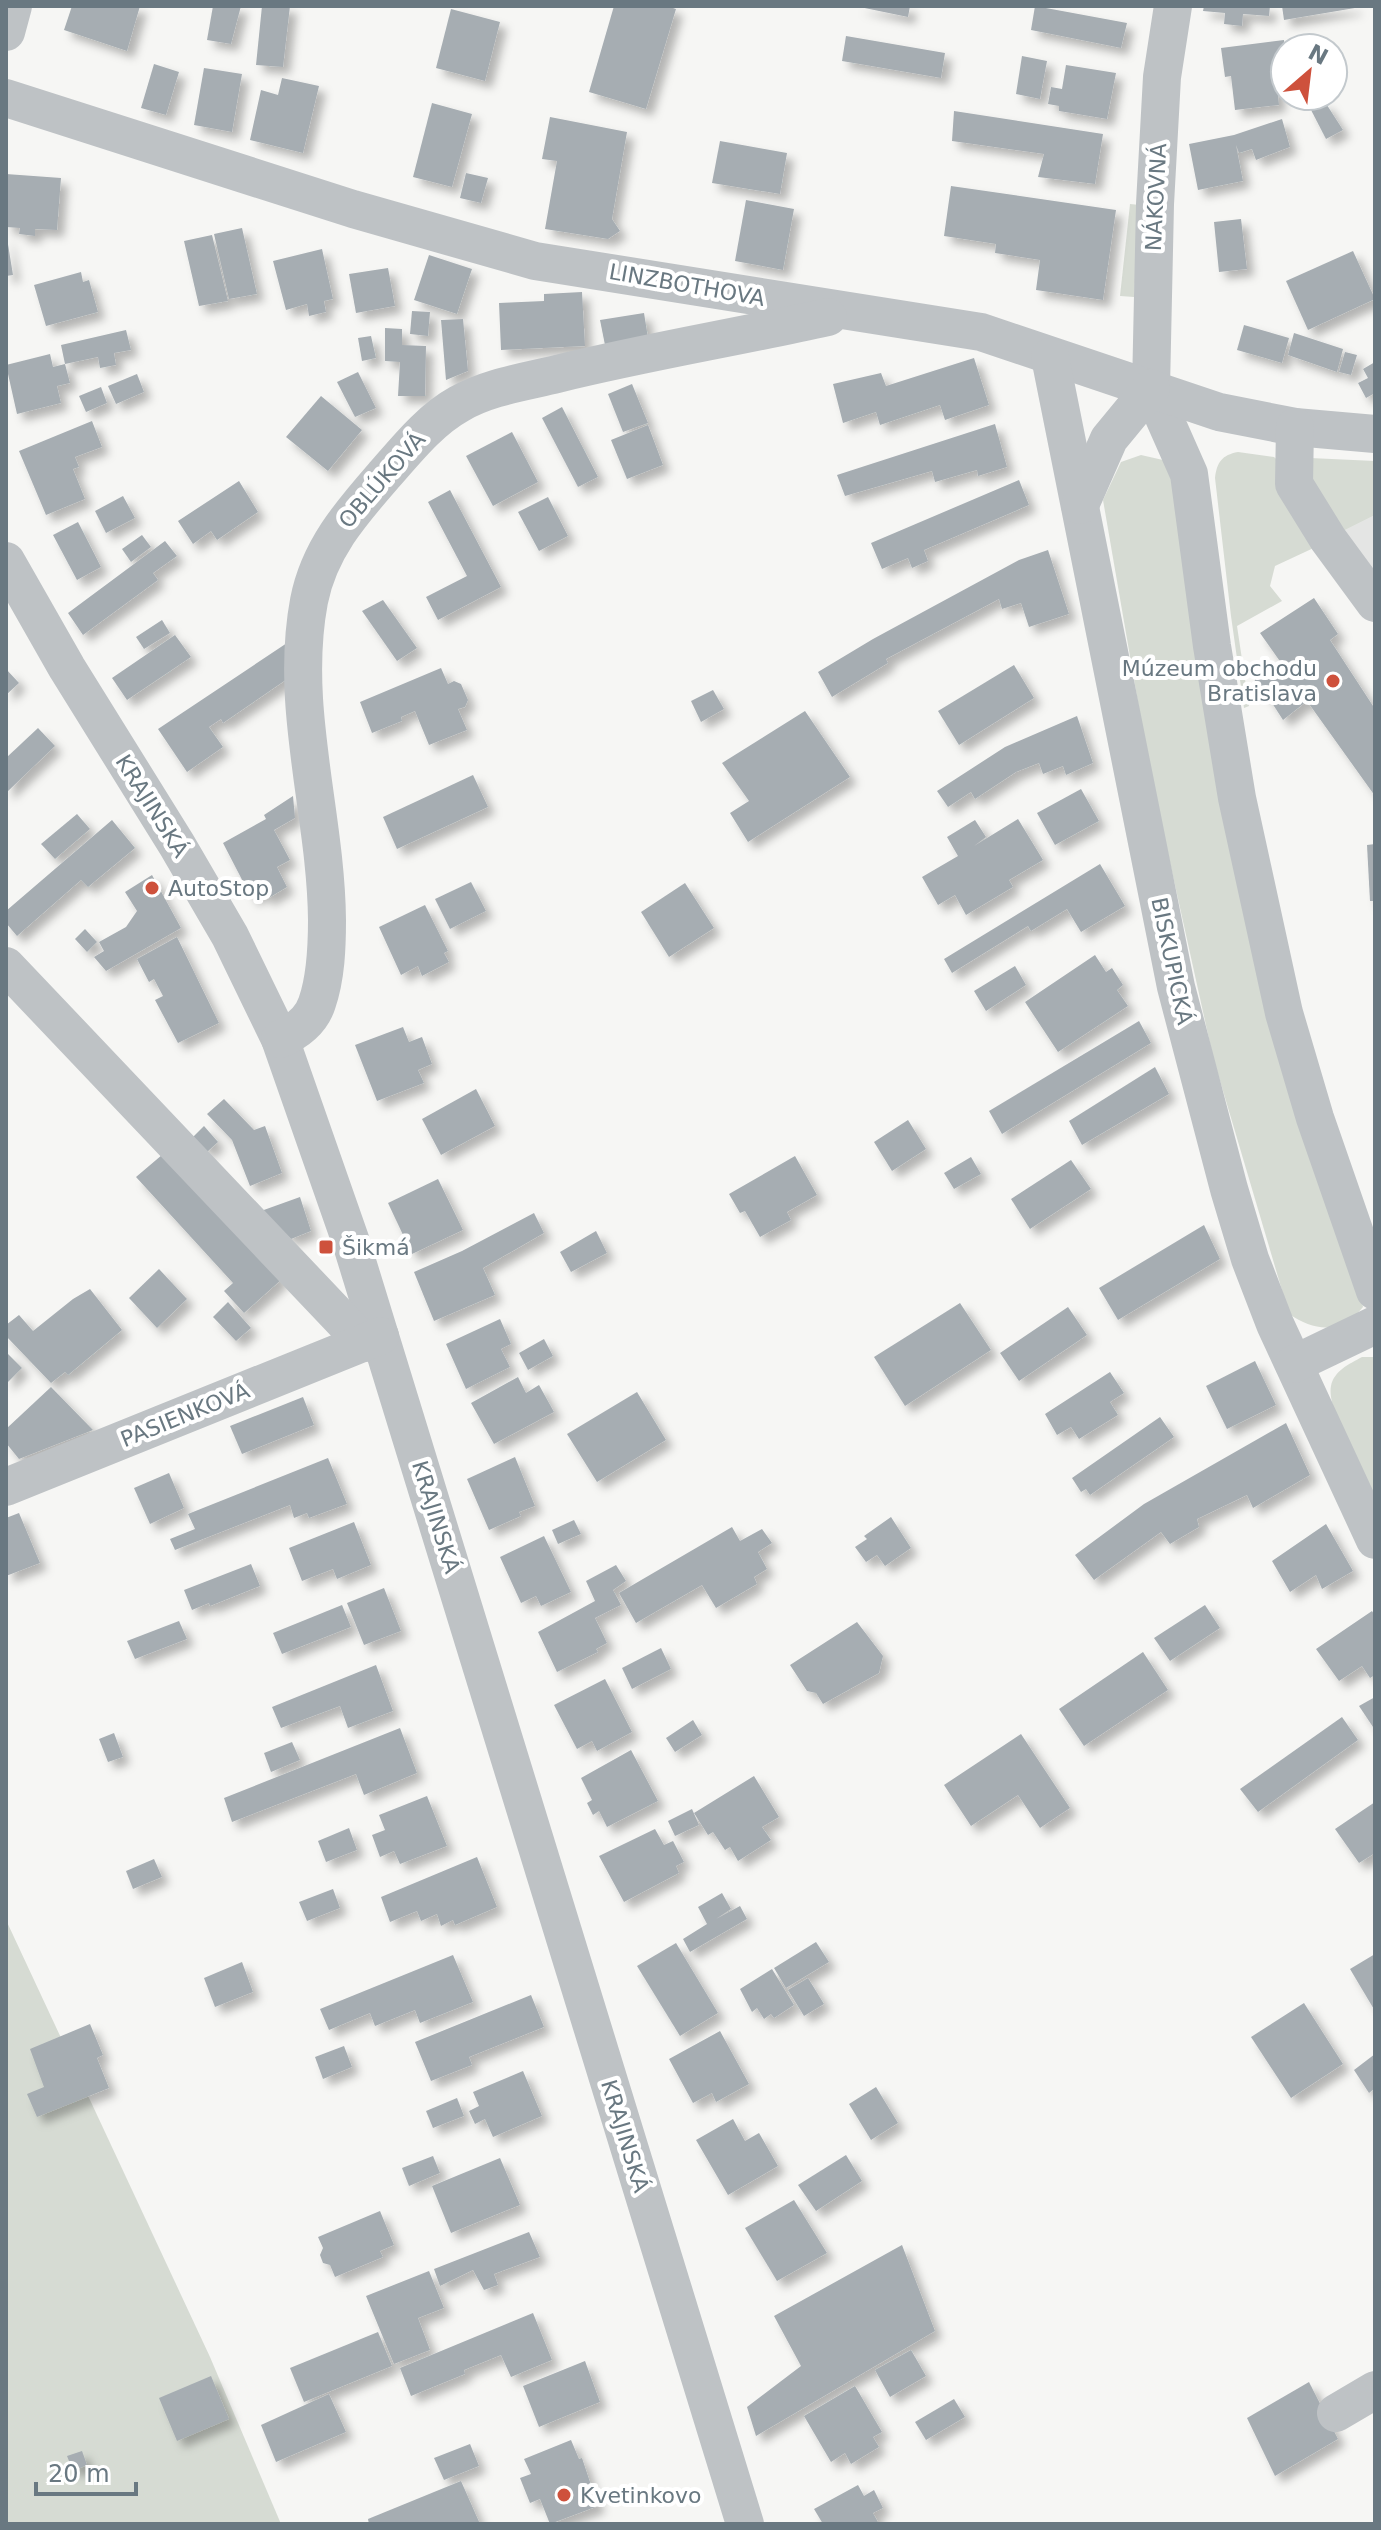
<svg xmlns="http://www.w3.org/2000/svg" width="1381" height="2530" viewBox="0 0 1381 2530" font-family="'DejaVu Sans',sans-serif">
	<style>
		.built { fill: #e4e5e4 }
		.green { fill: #d6dbd3 }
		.building { fill: #a6adb2; filter: url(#shadow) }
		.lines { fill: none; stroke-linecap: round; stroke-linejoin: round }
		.minor { stroke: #bec2c5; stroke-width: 38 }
		.poi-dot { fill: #ce513c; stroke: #fff; stroke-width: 3 }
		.labels { text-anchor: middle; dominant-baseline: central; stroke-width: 8; stroke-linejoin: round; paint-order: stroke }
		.street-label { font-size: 22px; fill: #697881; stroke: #fff }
		.poi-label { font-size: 22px; fill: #697881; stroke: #fff; text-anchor: start }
	</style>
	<defs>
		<filter id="shadow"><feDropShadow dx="7" dy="7" stdDeviation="4" flood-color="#0004"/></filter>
	</defs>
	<rect width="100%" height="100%" fill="#f6f6f4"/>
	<path class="built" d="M1375,515V581L1337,534Z"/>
	<g class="green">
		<path d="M1130,204L1140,205L1134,297L1120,296Z"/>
		<path d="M1238,452L1274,457L1282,464L1320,545L1275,566L1270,586L1282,601L1237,626L1249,706L1244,708L1231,616L1215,478C1217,462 1222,455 1238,452Z"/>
		<path d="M1141,455L1163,460L1171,472L1359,1286L1363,1307C1341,1334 1316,1332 1289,1314L1213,1057L1150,772L1103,500L1121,462Z"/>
		<path d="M1310,458L1375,461V515L1337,534L1307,488Z"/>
		<path d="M1362,1357H1375V1496C1364,1473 1326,1410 1331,1386C1334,1371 1349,1364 1362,1357Z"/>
		<path d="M6,1920L210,2357L281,2524H6Z"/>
	</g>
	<g class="building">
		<path d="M72,6H140L127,51L64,30Z"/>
		<path d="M213,6H241L231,44L207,40Z"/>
		<path d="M262,6H290L283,67L256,65Z"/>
		<path d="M614,6H667L676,9L646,109L589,92Z"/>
		<path d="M855,6H910L908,17Z"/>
		<path d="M1035,6L1127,23L1121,48L1031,30Z"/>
		<path d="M1204,6H1270L1269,16L1243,14L1242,26L1224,24L1225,13L1203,11Z"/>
		<path d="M1282,6H1355V8L1284,20Z"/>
		<path d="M451,9L500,22L485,81L436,68Z"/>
		<path d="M846,36L945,53L941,78L842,61Z"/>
		<path d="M1284,40L1285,85L1277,86L1279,105L1235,110L1231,76L1225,77L1221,48Z"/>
		<path d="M1022,56L1047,61L1040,99L1016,94Z"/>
		<path d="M154,64L179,72L166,115L141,108Z"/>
		<path d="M1066,65L1116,73L1107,119L1059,111V106L1048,104L1051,87L1062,89Z"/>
		<path d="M204,68L242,74L232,132L194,125Z"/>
		<path d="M282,78L319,86L303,153L250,140L261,90L278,95Z"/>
		<path d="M1325,102L1343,130L1326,139L1310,108Z"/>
		<path d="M432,103L472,114L452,187L413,177Z"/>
		<path d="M954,111L1103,134L1095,184L1038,177L1044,154L952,141Z"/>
		<path d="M550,117L627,132L612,219L620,231L608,239L545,229L557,161L542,159Z"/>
		<path d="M1282,119L1290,147L1256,160L1252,149L1239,153L1236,145L1243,181L1198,190L1189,144L1234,135Z"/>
		<path d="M720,141L787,153L780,194L712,183Z"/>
		<path d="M466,173L488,178L481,203L460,198Z"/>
		<path d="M6,174L61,178L57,230L35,229V236L19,234L20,228L6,227Z"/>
		<path d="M951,186L1116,210L1103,300L1036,290L1040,260L995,253L996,244L944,236Z"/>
		<path d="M746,200L794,209L783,270L735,261Z"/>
		<path d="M1241,219L1247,269L1219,272L1214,222Z"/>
		<path d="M242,228L257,294L229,299L214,234Z"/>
		<path d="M6,232L13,275L6,276Z"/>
		<path d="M212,235L228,301L199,306L184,241Z"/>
		<path d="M322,249L333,299L324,301L326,312L309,316L307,304L286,310L273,261Z"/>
		<path d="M1353,251L1375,299L1308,330L1286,281Z"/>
		<path d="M429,255L472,269L457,314L414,300Z"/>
		<path d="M388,268L395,306L356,313L349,274Z"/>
		<path d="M81,272L83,282L89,280L98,312L46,326L34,285Z"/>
		<path d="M582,292L585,346L501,350L499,303L544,301V294Z"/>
		<path d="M412,311L430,312L428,336L410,334Z"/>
		<path d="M644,313L648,338L605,345L600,320Z"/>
		<path d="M463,319L468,371L446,380L441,320Z"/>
		<path d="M1244,325L1289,338L1282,363L1237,350Z"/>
		<path d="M385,328L402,329V345L426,346L425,396H398L400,362L385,361Z"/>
		<path d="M126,330L131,350L114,353L116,365L100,368L98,357L65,364L61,345Z"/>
		<path d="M1294,333L1343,349L1337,372L1288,355Z"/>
		<path d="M371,336L376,358L362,361L358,338Z"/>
		<path d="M1345,352L1357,355L1351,375L1339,372Z"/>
		<path d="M50,354L53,367L65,364L70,383L57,386L61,403L17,414L6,365Z"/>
		<path d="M974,358L989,405L945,420L940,405L880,425L876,412L843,423L833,384L881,373L886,386Z"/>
		<path d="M1375,362V393L1366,398L1358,383L1368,378L1363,369Z"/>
		<path d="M358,372L376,408L355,417L337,382Z"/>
		<path d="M137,374L144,392L116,404L108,386Z"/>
		<path d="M632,384L648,423L623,432L608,394Z"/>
		<path d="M101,387L107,403L86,412L79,396Z"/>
		<path d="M321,396L362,430L328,471L286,437Z"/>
		<path d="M562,407L598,477L578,487L542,418Z"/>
		<path d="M92,421L102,447L75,457L79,467L73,469L85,499L46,515L19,451Z"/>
		<path d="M995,424L1007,467L978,476L977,470L935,482L932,471L845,496L837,475Z"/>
		<path d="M648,425L663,465L627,479L611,440Z"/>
		<path d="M512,432L538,482L493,506L466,456Z"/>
		<path d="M1019,480L1029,505L924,550L928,561L912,568L908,558L882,569L871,543Z"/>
		<path d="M239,481L258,512L217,540L211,531L193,544L178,521Z"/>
		<path d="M450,490L501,587L438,620L426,597L467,576L428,502Z"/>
		<path d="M123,496L135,518L106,533L95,511Z"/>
		<path d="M548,497L568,536L539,551L518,512Z"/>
		<path d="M78,522L101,567L77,580L53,535Z"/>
		<path d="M142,535L151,547L131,562L122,549Z"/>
		<path d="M165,541L177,556L153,573L158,580L83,635L68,613Z"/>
		<path d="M1048,550L1069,614L1029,627L1021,603L1002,609L999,599L886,659L888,663L832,697L818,672L873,639L1019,560Z"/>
		<path d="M1314,598L1338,634L1330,640L1375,709V796L1307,701L1283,720L1265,692L1253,689L1256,675L1268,678L1284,667L1260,633Z"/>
		<path d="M383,600L417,648L397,661L362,611Z"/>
		<path d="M162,620L170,633L144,649L136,637Z"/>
		<path d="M175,635L191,657L127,700L112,678Z"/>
		<path d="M290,641V677L223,723L221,719L209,727L223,747L187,772L158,729Z"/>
		<path d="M1014,665L1034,698L959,745L938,711Z"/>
		<path d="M441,668L448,684L454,681L461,684L468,700L465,707L458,709L467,730L429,745L415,711L401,717L402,721L372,733L360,702Z"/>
		<path d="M6,669L19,683L6,695Z"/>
		<path d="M713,690L724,709L701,722L691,701Z"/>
		<path d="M805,711L850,777L748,842L730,813L749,801L722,763Z"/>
		<path d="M1077,716L1093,763L1066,775L1063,766L1043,774L1039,763L1016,772L975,799L971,792L948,807L937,791L1005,747Z"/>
		<path d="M38,728L55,746L6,793V758Z"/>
		<path d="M473,775L488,807L397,849L383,817Z"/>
		<path d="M1081,789L1099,821L1055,845L1037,813Z"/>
		<path d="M293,796L295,818L274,830L290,860L277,867L287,887L267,899L263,893L252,899L223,843L266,819L264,815Z"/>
		<path d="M77,814L90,829L55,859L41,844Z"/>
		<path d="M1018,819L1043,860L1009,880L1013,887L966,915L955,895L938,905L922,877L958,856L947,837L975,820L986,837L974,846Z"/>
		<path d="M112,820L135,848L88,887L81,880L17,936L6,923V911Z"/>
		<path d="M1375,844V901H1370L1367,845Z"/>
		<path d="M1100,864L1125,906L1081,932L1067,909L1031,931L1028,926L952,973L944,959Z"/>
		<path d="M152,875L181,928L106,971L94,957L104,951L99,942L126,927L137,911L125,892Z"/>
		<path d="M471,882L486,911L450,929L435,899Z"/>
		<path d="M685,883L714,928L669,957L641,912Z"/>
		<path d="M425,905L448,951L444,953L449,962L422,976L418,966L401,975L379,927Z"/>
		<path d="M85,929L97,942L87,952L75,939Z"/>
		<path d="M177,937L219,1023L178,1043L155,1000L163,996L154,979L149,982L137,959Z"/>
		<path d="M1095,955L1106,972L1112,968L1123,985L1117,990L1128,1006L1058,1052L1025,1002Z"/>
		<path d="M1015,966L1026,985L986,1011L974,991Z"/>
		<path d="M1139,1021L1151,1043L1002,1134L989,1111Z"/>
		<path d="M403,1027L409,1042L422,1037L432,1064L418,1070L424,1083L377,1101L355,1045Z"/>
		<path d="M1155,1067L1169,1094L1082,1145L1069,1121Z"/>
		<path d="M476,1089L495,1126L441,1155L422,1119Z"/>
		<path d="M224,1099L254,1130L265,1126L282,1173L250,1186L232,1140L207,1114Z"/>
		<path d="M908,1120L926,1149L892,1171L874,1142Z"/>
		<path d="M204,1126L218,1142L207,1152L193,1137Z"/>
		<path d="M169,1149L282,1279L244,1313L224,1291L233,1283L136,1177Z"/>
		<path d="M795,1156L817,1195L787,1212L791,1220L760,1237L745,1211L740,1213L729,1194Z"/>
		<path d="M971,1157L981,1174L954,1189L944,1173Z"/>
		<path d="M1071,1160L1091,1189L1030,1229L1011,1199Z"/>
		<path d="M438,1179L463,1230L412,1254L388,1203Z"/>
		<path d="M300,1197L311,1231L291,1239L261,1211Z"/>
		<path d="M534,1213L544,1233L483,1268L495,1295L434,1321L414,1272L462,1251Z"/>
		<path d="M1204,1225L1220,1259L1118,1320L1099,1288Z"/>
		<path d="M596,1231L607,1253L571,1272L560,1252Z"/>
		<path d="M159,1269L187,1299L157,1328L129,1298Z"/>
		<path d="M90,1289L122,1330L68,1375L65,1372L51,1383L6,1336V1325L19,1315L33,1331L73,1299Z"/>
		<path d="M228,1302L251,1328L236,1341L213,1317Z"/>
		<path d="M960,1303L991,1350L905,1406L874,1357Z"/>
		<path d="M1068,1307L1087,1335L1019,1381L1000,1353Z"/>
		<path d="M500,1319L511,1344L501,1349L510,1367L466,1389L446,1344Z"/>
		<path d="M544,1339L553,1356L528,1370L519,1353Z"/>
		<path d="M6,1352L22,1368L6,1384Z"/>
		<path d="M1255,1361L1276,1405L1227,1429L1206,1386Z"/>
		<path d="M1110,1372L1124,1393L1110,1402L1118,1415L1079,1439L1071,1427L1057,1435L1045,1414Z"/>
		<path d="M518,1377L526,1393L539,1385L554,1412L494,1444L471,1403Z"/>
		<path d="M51,1387L93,1430L19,1459L6,1443V1429Z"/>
		<path d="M637,1392L666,1440L597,1482L567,1434Z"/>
		<path d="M303,1397L314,1425L242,1454L230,1426Z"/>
		<path d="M1160,1417L1174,1437L1090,1495L1086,1489L1081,1492L1072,1478Z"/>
		<path d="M1286,1423L1310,1475L1253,1508L1247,1495L1197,1519L1199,1527L1170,1544L1161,1532L1094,1580L1075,1555L1144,1504Z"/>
		<path d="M515,1457L535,1506L519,1512L521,1516L489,1530L467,1479Z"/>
		<path d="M328,1458L347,1504L309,1518L307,1513L294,1518L290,1505L175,1550L170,1539L195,1529L188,1514Z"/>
		<path d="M169,1473L184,1508L150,1524L134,1488Z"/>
		<path d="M19,1513L40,1563L6,1576V1518Z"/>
		<path d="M891,1517L911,1548L885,1566L877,1555L866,1562L855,1547L867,1539L864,1536Z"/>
		<path d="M574,1520L581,1534L558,1544L552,1530Z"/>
		<path d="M354,1522L371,1565L337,1579L333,1569L302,1581L289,1548Z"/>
		<path d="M1326,1524L1353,1571L1322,1589L1316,1575L1290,1592L1272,1561Z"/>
		<path d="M732,1527L740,1541L762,1529L772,1543L758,1552L767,1569L754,1577L757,1584L716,1608L702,1585L636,1623L619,1593Z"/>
		<path d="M544,1536L571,1592L541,1606L536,1596L521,1603L500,1557Z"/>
		<path d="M251,1564L260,1586L210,1606L209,1603L192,1610L184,1590Z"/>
		<path d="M616,1565L626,1581L613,1590L621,1605L595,1618L607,1643L596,1649L598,1652L557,1672L538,1632L595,1601L586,1581Z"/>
		<path d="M384,1588L401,1631L364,1645L347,1603Z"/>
		<path d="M342,1605L351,1627L282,1654L273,1633Z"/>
		<path d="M1205,1605L1220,1628L1170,1661L1154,1638Z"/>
		<path d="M1372,1611L1375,1616V1675L1370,1678L1362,1666L1339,1681L1316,1649Z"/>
		<path d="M179,1621L187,1639L135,1659L127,1641Z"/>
		<path d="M857,1622L883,1656L879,1673L823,1704L816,1693L807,1691L790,1665Z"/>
		<path d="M661,1648L671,1669L632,1689L622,1668Z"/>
		<path d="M1143,1652L1168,1690L1084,1746L1059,1709Z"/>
		<path d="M376,1665L393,1711L348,1728L340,1706L281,1728L272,1707Z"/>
		<path d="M605,1679L632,1732L597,1751L592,1741L577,1749L554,1705Z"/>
		<path d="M1375,1697V1730L1359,1706Z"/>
		<path d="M1342,1717L1358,1740L1258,1812L1240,1789Z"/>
		<path d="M693,1720L702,1735L675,1752L666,1738Z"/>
		<path d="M400,1728L417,1773L364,1795L356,1774L232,1822L224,1798Z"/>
		<path d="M114,1733L123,1757L108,1762L99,1739Z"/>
		<path d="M1021,1734L1070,1808L1040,1828L1018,1795L971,1826L944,1785Z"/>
		<path d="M292,1742L300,1760L271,1772L264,1753Z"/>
		<path d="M631,1750L658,1801L607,1827L599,1811L593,1815L587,1803L592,1800L581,1778Z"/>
		<path d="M754,1776L779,1817L762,1827L771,1840L738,1861L730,1847L725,1850L713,1832L708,1835L694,1813Z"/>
		<path d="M427,1796L447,1846L400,1864L394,1851L380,1857L372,1835L385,1830L379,1815Z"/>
		<path d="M1375,1802V1853L1359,1863L1335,1829Z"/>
		<path d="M692,1809L699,1825L675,1836L668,1821Z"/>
		<path d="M349,1828L357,1850L326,1862L318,1841Z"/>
		<path d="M655,1829L664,1845L673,1841L684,1862L676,1866L679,1873L624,1902L599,1856Z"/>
		<path d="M477,1857L497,1907L455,1925L453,1920L441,1926L437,1914L421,1921L417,1911L390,1922L381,1897Z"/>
		<path d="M154,1859L162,1877L133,1889L126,1871Z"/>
		<path d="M333,1889L340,1908L307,1921L299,1902Z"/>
		<path d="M722,1893L731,1909L716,1919L740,1906L747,1919L690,1952L683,1939L707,1924L698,1907Z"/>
		<path d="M816,1942L829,1962L786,1988L774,1968Z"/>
		<path d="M676,1943L718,2013L680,2036L637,1966Z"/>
		<path d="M1375,1954V2011L1350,1969Z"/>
		<path d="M453,1955L473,2002L420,2023L415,2010L375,2026L370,2013L329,2030L320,2009Z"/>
		<path d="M242,1962L253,1992L215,2007L204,1978Z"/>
		<path d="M772,1969L794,2005L774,2018L771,2014L764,2019L757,2008L752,2012L740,1989Z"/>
		<path d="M808,1978L824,2004L804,2016L788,1990Z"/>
		<path d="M531,1995L544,2027L469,2057L472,2065L431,2081L415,2042Z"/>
		<path d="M1304,2003L1343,2064L1291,2098L1251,2037Z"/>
		<path d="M90,2024L103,2055L97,2058L109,2088L37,2117L27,2094L44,2087L30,2049Z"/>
		<path d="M720,2031L749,2084L716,2102L712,2093L693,2103L669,2059Z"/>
		<path d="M344,2046L352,2067L323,2079L315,2057Z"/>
		<path d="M1375,2054V2088L1369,2093L1354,2070Z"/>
		<path d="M523,2071L542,2116L493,2137L485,2119L475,2124L469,2111L479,2106L473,2092Z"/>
		<path d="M876,2087L898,2123L871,2140L849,2104Z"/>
		<path d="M457,2098L464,2116L433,2128L426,2111Z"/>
		<path d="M733,2119L745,2141L759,2133L778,2166L728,2195L696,2140Z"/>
		<path d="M846,2155L862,2181L816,2211L798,2185Z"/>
		<path d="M433,2156L440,2173L409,2186L402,2168Z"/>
		<path d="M500,2158L520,2205L451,2233L432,2186Z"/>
		<path d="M794,2200L827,2253L777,2281L745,2228Z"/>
		<path d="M380,2211L394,2245L380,2251L383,2257L335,2277L330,2265L323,2263L320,2255L323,2248L318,2237Z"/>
		<path d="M529,2232L540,2257L494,2274L498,2285L484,2290L473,2270L440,2286L434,2269Z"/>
		<path d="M902,2245L935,2331L756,2436L747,2407L801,2366L774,2316Z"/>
		<path d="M429,2271L444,2308L418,2318L430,2350L394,2364L366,2296Z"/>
		<path d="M533,2313L552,2360L511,2377L501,2355L464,2370L465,2374L411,2396L400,2368Z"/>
		<path d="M378,2332L392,2366L304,2402L290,2368Z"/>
		<path d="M911,2350L926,2376L890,2397L875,2370Z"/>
		<path d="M585,2361L600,2402L539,2427L523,2386Z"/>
		<path d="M211,2376L229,2419L177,2441L159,2398Z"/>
		<path d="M1309,2382L1338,2439L1275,2476L1247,2418Z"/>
		<path d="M855,2386L882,2432L873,2437L879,2447L851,2464L845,2453L831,2462L804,2416Z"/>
		<path d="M329,2394L346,2432L276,2462L261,2425Z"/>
		<path d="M954,2399L965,2417L926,2440L915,2422Z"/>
		<path d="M571,2440L579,2459L582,2458L598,2506L550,2524L540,2499L530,2503L520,2478L531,2474L524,2459Z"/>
		<path d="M470,2444L479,2466L444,2480L434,2458Z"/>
		<path d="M82,2451L87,2465L73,2471L67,2456Z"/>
		<path d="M461,2481L480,2524H369L368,2519Z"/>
		<path d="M858,2485L864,2496L874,2490L883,2508L873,2513L879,2524H823L814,2509Z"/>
	</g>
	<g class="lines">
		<g class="minor">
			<path d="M1173,6L1162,77L1155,204L1151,388L1189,474L1212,646L1237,798L1284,1013L1315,1118L1375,1291"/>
			<path d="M6,32L13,6"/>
			<path d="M6,98L353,209L535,261L981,332L1219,412L1295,427L1375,434"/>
			<path d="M1050,357L1176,987L1229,1189L1250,1259L1275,1324L1375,1540"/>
			<path d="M1295,427L1294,484L1328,539L1375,603"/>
			<path d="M1080,505L1109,439L1151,388"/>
			<path d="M6,561L67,668L177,845L230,936L280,1039L351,1242L745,2524"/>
			<path d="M6,966L364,1343"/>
			<path d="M280,1039C296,1032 311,1022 317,1003C326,977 327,947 327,920C326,814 289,707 309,601C319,549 351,513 385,474C407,449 430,420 459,404C488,387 524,382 557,374C646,352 738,337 828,317"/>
			<path d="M1294,1364L1375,1325"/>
			<path d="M6,1487L380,1336"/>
			<path d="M1336,2413L1375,2390"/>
		</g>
	</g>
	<g class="poi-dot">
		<circle cx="1333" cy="681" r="8"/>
		<circle cx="152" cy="888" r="8"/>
		<rect x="318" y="1239" width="16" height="16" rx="4"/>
		<circle cx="564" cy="2495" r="8"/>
	</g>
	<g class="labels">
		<g class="street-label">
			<text transform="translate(1156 197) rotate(-87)">NÁKOVNÁ</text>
			<text transform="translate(687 285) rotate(10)">LINZBOTHOVA</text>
			<text transform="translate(382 480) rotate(-49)">OBLÚKOVÁ</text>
			<text transform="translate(152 806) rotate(58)">KRAJINSKÁ</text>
			<text transform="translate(1172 961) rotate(78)">BISKUPICKÁ</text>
			<text transform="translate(185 1415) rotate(-22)">PASIENKOVÁ</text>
			<text transform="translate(436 1517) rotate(73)">KRAJINSKÁ</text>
			<text transform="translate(625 2136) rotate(73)">KRAJINSKÁ</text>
		</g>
		<g class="poi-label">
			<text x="1317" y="668" text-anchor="end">Múzeum obchodu<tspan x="1317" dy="25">Bratislava</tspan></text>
			<text x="168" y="888">AutoStop</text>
			<text x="342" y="1247">Šikmá</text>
			<text x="580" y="2495">Kvetinkovo</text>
		</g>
	</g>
	<rect width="1381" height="2530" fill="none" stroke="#697881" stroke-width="16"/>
	<g transform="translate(1309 72) rotate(28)"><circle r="38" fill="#ffffff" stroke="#c3c9cd" stroke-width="2"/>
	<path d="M0-6L14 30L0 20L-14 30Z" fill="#ce513c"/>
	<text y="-12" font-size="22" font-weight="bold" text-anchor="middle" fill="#697881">N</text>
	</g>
	<path d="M36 2482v12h100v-12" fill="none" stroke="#697881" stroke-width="4"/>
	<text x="48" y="2482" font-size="24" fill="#697881" stroke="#ffffff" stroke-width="6" paint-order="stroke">20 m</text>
</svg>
